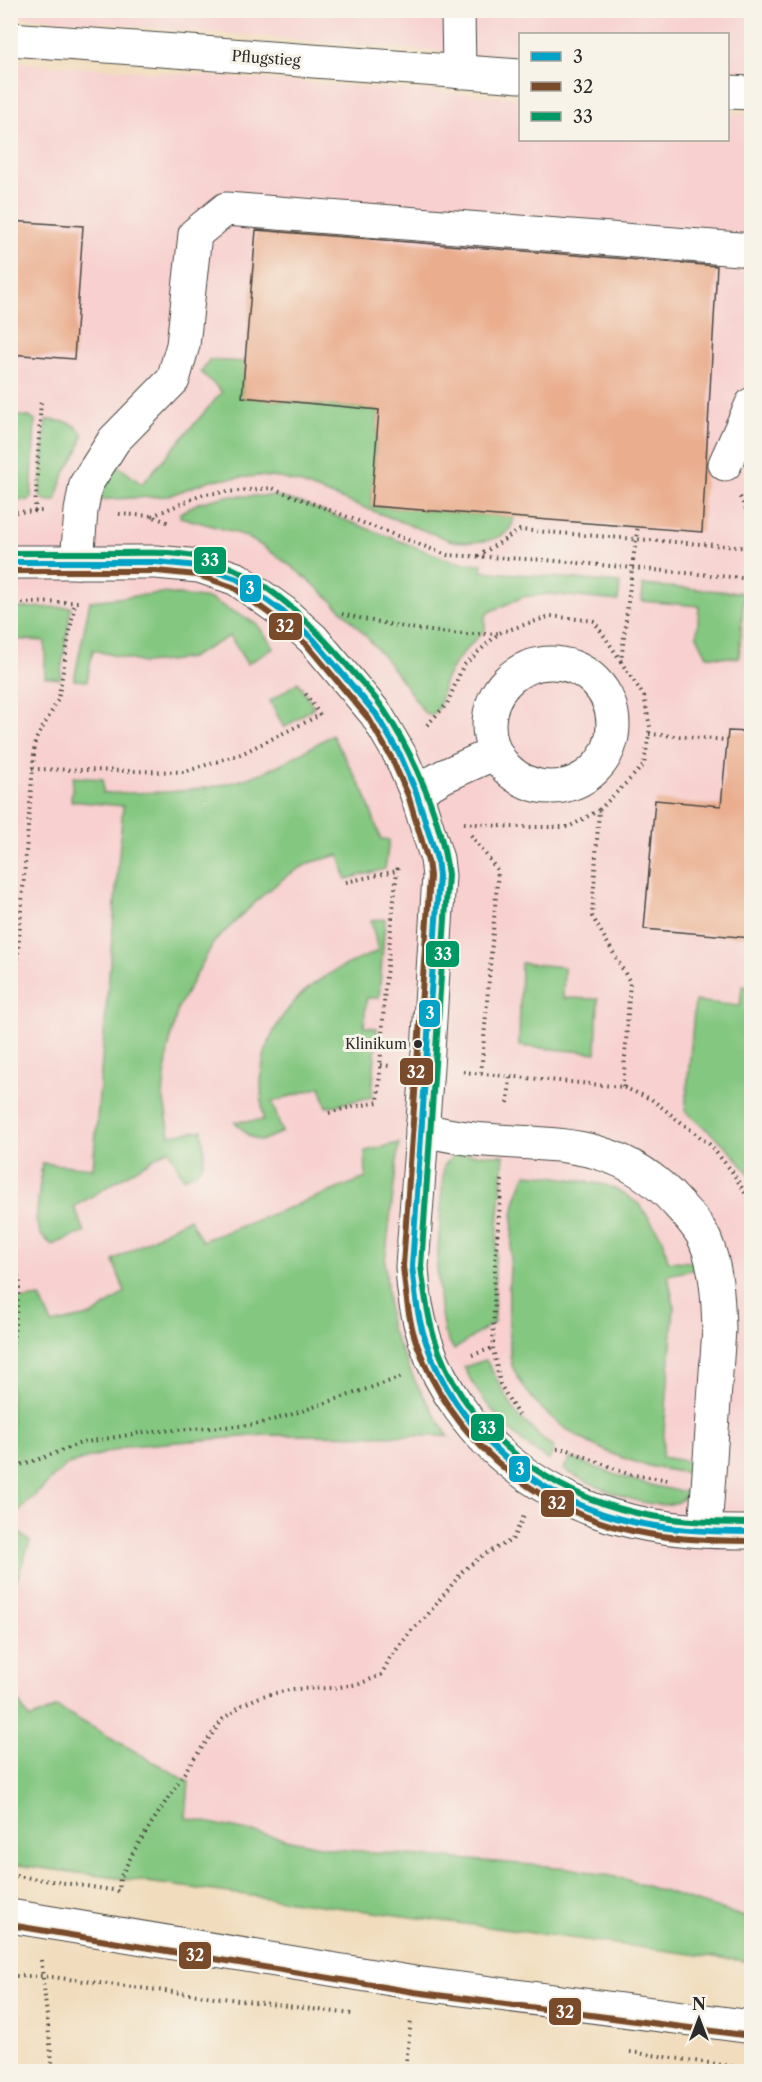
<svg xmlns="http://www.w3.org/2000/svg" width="762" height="2082" font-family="'Libre Caslon Text',serif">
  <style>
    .built { fill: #f7d0cf }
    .green { fill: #84c781; stroke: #587956; stroke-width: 1.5 }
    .building { fill: #eaad8e }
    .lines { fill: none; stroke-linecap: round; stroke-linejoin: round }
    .minor-casing { stroke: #494641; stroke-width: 35 }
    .major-casing { stroke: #494641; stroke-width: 35 }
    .path { stroke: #494641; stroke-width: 4; stroke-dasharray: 1.5 4.5; stroke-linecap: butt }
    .minor { stroke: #fff; stroke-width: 33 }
    .major { stroke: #fff; stroke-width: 33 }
    .path-bridge { stroke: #494641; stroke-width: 4; stroke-dasharray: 1.5 4.5; stroke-linecap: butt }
    .bus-1-casing { stroke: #f7f3e8; stroke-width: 10 }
    .bus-2-casing { stroke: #f7f3e8; stroke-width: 10 }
    .bus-3-casing { stroke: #f7f3e8; stroke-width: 10 }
    .bus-1 { stroke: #02a3c6; stroke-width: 6 }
    .bus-2 { stroke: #7a4b2a; stroke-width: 6 }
    .bus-3 { stroke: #096; stroke-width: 6 }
    .bus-dot { fill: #2b2b2b; stroke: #f7f3e8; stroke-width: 2 }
    .labels { text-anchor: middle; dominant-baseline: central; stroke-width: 6; stroke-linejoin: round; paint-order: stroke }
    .bus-label { font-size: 14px; fill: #2b2b2b; stroke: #f7f3e8; text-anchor: end }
    .street-label { font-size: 15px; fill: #2b2b2b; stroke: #f7f3e8 }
    .line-badge { stroke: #f7f3e8; stroke-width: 2 }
    .badge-label { font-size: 16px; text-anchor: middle; font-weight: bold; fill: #fff }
  </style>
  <rect width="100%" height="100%" fill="#f7f3e8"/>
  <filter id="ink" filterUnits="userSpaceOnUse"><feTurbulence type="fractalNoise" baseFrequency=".0167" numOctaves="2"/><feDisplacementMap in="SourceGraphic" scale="12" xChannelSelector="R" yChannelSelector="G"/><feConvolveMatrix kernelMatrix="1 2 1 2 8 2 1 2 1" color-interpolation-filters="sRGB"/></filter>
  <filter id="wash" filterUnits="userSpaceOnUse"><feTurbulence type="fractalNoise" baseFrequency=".008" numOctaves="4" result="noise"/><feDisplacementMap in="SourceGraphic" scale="24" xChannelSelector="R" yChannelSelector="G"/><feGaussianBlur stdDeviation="1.35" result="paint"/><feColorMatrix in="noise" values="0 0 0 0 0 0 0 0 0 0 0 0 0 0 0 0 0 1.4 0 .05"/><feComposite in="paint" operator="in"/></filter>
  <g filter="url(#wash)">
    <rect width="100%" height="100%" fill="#f1ddbd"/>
    <g class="built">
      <path d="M10,11H751V77L728,75V34H520V58L11,16Z"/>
      <path d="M11,62L520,98V140H728V113L751,115V1956L11,1849Z"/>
    </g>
    <g class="green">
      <path d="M209,360L245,362L242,397L379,410L371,506L514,517C512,544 473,543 452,541L299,483L280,478L259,476L211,480L168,496L97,500L102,482L118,466L142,484L222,392L201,372Z"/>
      <path d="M11,415L30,417L35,421L31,497L29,500L11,501Z"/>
      <path d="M46,420C62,421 74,420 83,435L78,451L64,474L56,501H46L40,496Z"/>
      <path d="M227,496H275L301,503L444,558L461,563L482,564L481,571L620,583L618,601L549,594L523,597L489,612L485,617V630C470,645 452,662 444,683C440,695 443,710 430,716L424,712C385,655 347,609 292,567C277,556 260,543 242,535C222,528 201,523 180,517V513L198,503Z"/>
      <path d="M643,585L744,593L739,658L707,656L697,636L699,606L642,601Z"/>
      <path d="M163,593L210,599L257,624L274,648L247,664L230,636L190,658L168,661L143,663L93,650L87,681L74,680L90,601Z"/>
      <path d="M71,607L60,679L45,677V641L11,639V608Z"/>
      <path d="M298,682L314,707L284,728L270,701Z"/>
      <path d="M332,735L364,792L381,839L389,840L385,869L346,879L339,855L309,863L288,875L264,894L214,942L178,1008L168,1050L163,1095L170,1135L202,1130C204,1155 211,1169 183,1178L169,1149L74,1207L85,1232L52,1245L41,1235L36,1221L42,1163L93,1168L123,806L71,801L73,777L103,779V793C153,793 206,793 254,776C281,766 307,749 332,735Z"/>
      <path d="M385,919L379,998H367L366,1002L364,1027L377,1028L372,1097L327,1107L320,1087L272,1102L282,1132L261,1141L249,1136L235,1122L263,1120C262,1103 260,1086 262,1069C266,1032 293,996 324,977C341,966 360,959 378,951L371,920Z"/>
      <path d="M521,963L564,967L563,998L598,999L596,1053L519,1046Z"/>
      <path d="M742,986L752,987L751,1176L727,1147L685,1111L695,1001L740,1006Z"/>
      <path d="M399,1143L385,1262L390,1327L417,1385L448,1436L266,1435L129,1446L66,1465L11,1519V1301L40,1297L52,1324L93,1315L125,1292L113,1260L189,1218L202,1241L366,1178L365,1151Z"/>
      <path d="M454,1154L504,1155L495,1263L494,1322L454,1350L444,1332L440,1307L437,1266L444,1166Z"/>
      <path d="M526,1174L551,1176L606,1185L623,1193L640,1205L663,1239L668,1261L695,1262L701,1268L668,1275L674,1306L662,1457L692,1462L690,1473C623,1466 544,1433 513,1368C509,1361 510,1350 510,1341C507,1307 509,1275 512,1241C513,1229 512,1216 515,1204C517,1194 522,1184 526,1174Z"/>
      <path d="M486,1360L517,1415L554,1449L549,1460C517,1443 479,1400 464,1367Z"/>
      <path d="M571,1458C611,1474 644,1486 687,1492C673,1526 585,1482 563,1469Z"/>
      <path d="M10,1524L30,1542L12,1592H11Z"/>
      <path d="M10,1690L30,1719L57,1707L189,1782L186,1818L334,1849L569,1868L621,1878L751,1919V1962L11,1864Z"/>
    </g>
    <g id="blocks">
      <g class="building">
        <path d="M10,221L83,226L74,359L10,354Z"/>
        <path d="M256,230L717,266L702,532L371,506L379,410L242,397Z"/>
        <path d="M728,731L752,732V938L644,929L655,800L721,806Z"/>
      </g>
    </g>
  </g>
  <g filter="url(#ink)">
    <use href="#blocks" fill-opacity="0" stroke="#494641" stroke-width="1.5"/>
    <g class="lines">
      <g class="minor-casing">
        <g id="minor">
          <path d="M458,10L459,72"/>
          <path d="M10,39L520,76"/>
          <path d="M728,92L752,93"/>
          <path d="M725,464L752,404"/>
          <path d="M10,562H156L199,566L237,579L283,612L313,639L376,714L400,755L416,792L437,859L439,876L427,1067L412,1266C416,1373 480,1460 577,1503C631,1528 694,1533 752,1532"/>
          <path d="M77,562L81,511L86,484L114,440L173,380L183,345L195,234L226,209L752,250"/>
          <circle cx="551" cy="725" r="62"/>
          <path d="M416,792L444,776L495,753"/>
          <path d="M422,1129C514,1156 604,1120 677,1203C687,1214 699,1226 705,1240C717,1268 718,1299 719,1329L705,1531"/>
        </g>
      </g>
      <g class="major-casing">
        <path id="major" d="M10,1916L415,1983L752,2027"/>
      </g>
      <g class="path">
        <path d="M740,497L752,521"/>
        <path d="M10,512L43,511"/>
        <path d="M35,512L41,399"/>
        <path d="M119,514L151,516L170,523"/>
        <path d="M152,516L204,494L272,488L447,555L546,560L752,579"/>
        <path d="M478,556L520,530L752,548"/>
        <path d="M10,603L79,602"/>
        <path d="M342,614C388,625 452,638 498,633"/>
        <path d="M427,725L447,704L463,666L499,633L551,616L594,621L621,661"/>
        <path d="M649,734L727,740"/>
        <path d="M32,769L184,772L241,754L320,715L303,690"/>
        <path d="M464,823L513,827H569L599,810"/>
        <path d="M471,835L498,871L481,1074"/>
        <path d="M346,882L397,871L398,865"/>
        <path d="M10,1049L35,741L58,700L75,602"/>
        <path d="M381,1065L390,1066"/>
        <path d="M463,1072L623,1087L651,1099L709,1144L731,1170L752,1204"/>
        <path d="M623,1087L630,982L592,916L599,810L644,765L650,727L644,696L621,662L633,560"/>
        <path d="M508,1103L510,1077"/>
        <path d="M329,1113L343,1109L378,1102L385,986L397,871"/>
        <path d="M502,1180L495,1263L493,1348L500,1384L518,1415"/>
        <path d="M10,1267L20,1279L10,1369"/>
        <path d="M472,1355L493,1348"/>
        <path d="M557,1449H566L628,1474L670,1480"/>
        <path d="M10,1468L43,1458L81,1443L145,1432L254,1425L287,1416L402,1377"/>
        <path d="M10,1875L119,1891L120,1878L135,1849L190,1764L223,1719L242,1705L262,1696L294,1689L333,1688L359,1684L381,1675L390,1658L412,1630L425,1618L463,1571L483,1555L512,1540L524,1516"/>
        <path d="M41,1960L53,2072"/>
        <path d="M10,1976H43L352,2014"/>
        <path d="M630,2052L752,2069"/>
        <path d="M405,2072L411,2020"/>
      </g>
      <use href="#minor" class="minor"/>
      <use href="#major" class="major"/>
      <path class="path-bridge" d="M633,560L638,526"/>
      <g class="bus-1-casing">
        <path id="bus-1" d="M10,562H156L199,566L237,579L283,612L313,639L376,714L400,755L416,792L437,859L439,876L412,1266C415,1292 417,1317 426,1342C455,1429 533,1495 620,1519C663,1530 707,1532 752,1532"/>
      </g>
      <g class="bus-2-casing">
        <g id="bus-2">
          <path d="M10,571H156L197,575L233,587L277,619L307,645L369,719L392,759L408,795L428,861L430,876L403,1266C406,1293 408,1321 418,1347C451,1435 525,1501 616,1527C660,1539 706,1541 752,1541"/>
          <path d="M10,1925L414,1992L751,2036"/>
        </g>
      </g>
      <g class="bus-3-casing">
        <path id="bus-3" d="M10,553C49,553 87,553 125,553C150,553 178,551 202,558C265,573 312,624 352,671C363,684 375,696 384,710C414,755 442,821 448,875L421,1266C424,1290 427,1314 434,1337C460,1422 537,1486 621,1509C663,1521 708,1523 752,1523"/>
      </g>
      <use href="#bus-1" class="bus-1"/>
      <use href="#bus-2" class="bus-2"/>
      <use href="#bus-3" class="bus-3"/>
    </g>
  </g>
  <circle class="bus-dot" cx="418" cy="1044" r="5"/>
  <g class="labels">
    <g class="bus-label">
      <text x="407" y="1044">Klinikum</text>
    </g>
    <g class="street-label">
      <text transform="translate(266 58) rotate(4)">Pflugstieg</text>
    </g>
  </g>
  <g class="line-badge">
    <rect x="193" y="546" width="34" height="29" rx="6" fill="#096"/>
    <rect x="239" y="574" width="23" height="29" rx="6" fill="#02a3c6"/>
    <rect x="268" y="612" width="35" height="29" rx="6" fill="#7a4b2a"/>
    <rect x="425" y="940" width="35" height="28" rx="6" fill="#096"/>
    <rect x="418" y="999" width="23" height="29" rx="6" fill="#02a3c6"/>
    <rect x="399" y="1057" width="35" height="29" rx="6" fill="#7a4b2a"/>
    <rect x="470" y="1413" width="35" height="29" rx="6" fill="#096"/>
    <rect x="508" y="1455" width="23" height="28" rx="6" fill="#02a3c6"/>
    <rect x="540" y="1489" width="35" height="29" rx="6" fill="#7a4b2a"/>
    <rect x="178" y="1941" width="34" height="29" rx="6" fill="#7a4b2a"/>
    <rect x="548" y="1997" width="34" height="29" rx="6" fill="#7a4b2a"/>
  </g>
  <g class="badge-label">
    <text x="210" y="566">33</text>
    <text x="250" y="594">3</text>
    <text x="285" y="632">32</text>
    <text x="443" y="960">33</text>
    <text x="430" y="1019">3</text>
    <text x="416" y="1078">32</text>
    <text x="487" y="1434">33</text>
    <text x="520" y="1475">3</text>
    <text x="557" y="1509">32</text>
    <text x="195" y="1961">32</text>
    <text x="565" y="2018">32</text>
  </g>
  <rect width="762" height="2082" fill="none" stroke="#f7f3e8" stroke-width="36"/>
  <rect x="519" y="33" width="210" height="108" fill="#f7f3e8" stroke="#a5a39c" stroke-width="1.5"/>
  <rect x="531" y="52" width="30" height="9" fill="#02a3c6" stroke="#a5a39c" stroke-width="1.5"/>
  <text x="573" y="63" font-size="18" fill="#2b2b2b">3</text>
  <rect x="531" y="82" width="30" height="9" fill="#7a4b2a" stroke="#a5a39c" stroke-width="1.5"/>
  <text x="573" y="93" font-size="18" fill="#2b2b2b">32</text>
  <rect x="531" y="112" width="30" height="9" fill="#009966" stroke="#a5a39c" stroke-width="1.5"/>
  <text x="573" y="123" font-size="18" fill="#2b2b2b">33</text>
  <g transform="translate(699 2019)" stroke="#f7f3e8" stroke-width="4.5" paint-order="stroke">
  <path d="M0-4.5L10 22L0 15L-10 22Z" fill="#2b2b2b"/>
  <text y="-9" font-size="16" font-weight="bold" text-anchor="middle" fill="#2b2b2b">N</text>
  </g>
</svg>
